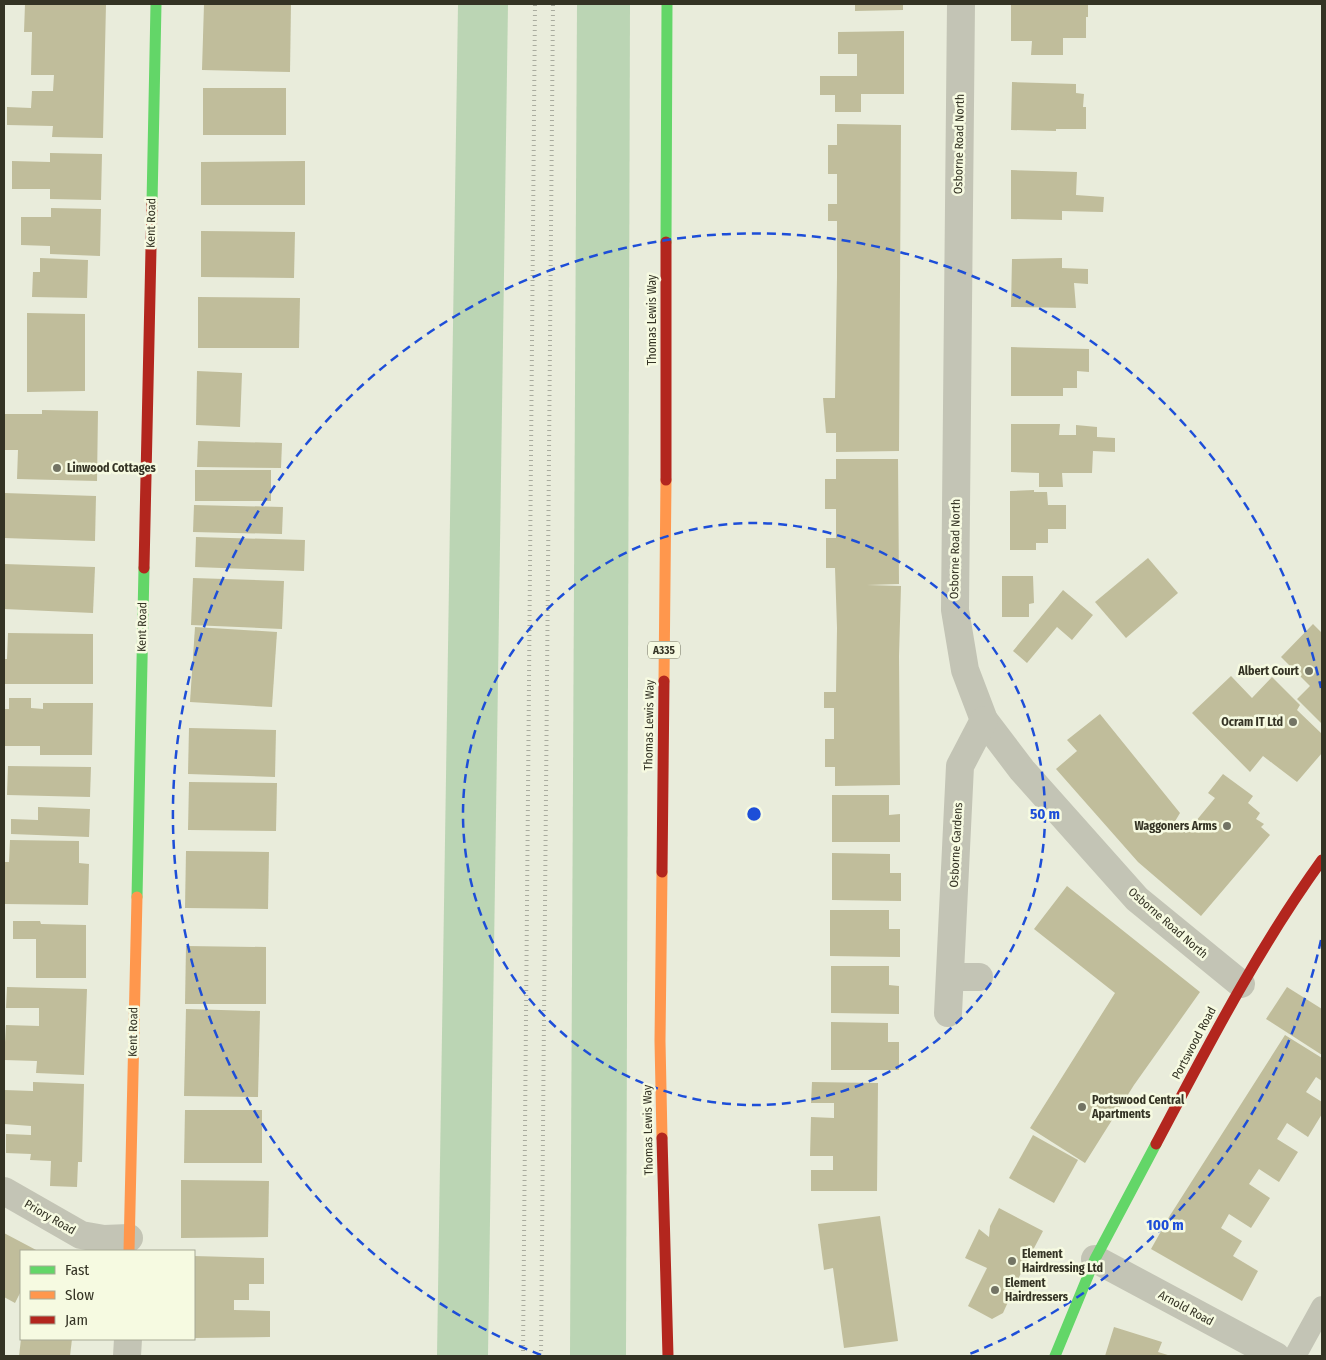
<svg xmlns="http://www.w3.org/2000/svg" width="1326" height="1360" font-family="'Fira Sans Condensed',sans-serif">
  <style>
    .green { fill: #bbd5b4 }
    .building { fill: #c0bd9b }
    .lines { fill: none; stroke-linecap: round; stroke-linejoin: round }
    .lane { stroke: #c3c4b5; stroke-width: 22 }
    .street { stroke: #c3c4b5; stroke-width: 28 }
    .fast { stroke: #63d668; stroke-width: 11 }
    .slow { stroke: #ff974d; stroke-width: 11 }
    .jam { stroke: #b3261e; stroke-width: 11 }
    .rail { stroke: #aaac9f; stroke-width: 4; stroke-dasharray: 1 4; stroke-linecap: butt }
    .ring { fill: none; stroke: #1d4ed8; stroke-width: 2.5; stroke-dasharray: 9 6 }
    .poi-dot { fill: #737464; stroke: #f6fae1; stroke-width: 2 }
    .labels { text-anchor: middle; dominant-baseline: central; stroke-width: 5; stroke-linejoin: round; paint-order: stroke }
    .shield { fill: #f6fae1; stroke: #6e6f5d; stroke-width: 1 }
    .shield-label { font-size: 11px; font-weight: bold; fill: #343324 }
    .street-label { font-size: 12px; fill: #343324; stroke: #f6fae1 }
    .poi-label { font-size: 12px; font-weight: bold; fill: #343324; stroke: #f6fae1; text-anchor: start }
    .centre { fill: #1d4ed8; stroke: #f6fae1; stroke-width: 2.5 }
    .ring-label { font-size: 15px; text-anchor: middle; font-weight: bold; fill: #1d4ed8; stroke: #f6fae1; stroke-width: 5; stroke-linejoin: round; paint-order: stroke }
  </style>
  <rect width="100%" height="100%" fill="#e9ecdb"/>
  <g class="green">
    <path d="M458,4H508L488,1356H437Z"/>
    <path d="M577,4H630L626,1356H570Z"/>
  </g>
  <g class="building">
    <path d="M25,4H106L103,138L52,137L53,126L7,125V107L31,108L32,91H53L54,75H31L32,32H24Z"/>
    <path d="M204,4H291L290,72L202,70Z"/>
    <path d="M855,4H903V10L855,11Z"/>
    <path d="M1011,4H1088V17H1086V38H1063V55H1031L1032,41H1011Z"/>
    <path d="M904,31V94H861V112H835V95H820V76H857V54H838V32Z"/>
    <path d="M1012,82L1076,84V93L1084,94L1083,107H1086V129H1056V131L1011,130Z"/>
    <rect x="203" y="88" width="83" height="47"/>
    <path d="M837,124L901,125L899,451L836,452V433H826L823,398H835L837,277V221H828V204H837V174H828V145H837Z"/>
    <path d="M50,153L102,154L101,200L50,199V189H12V161L50,162Z"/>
    <path d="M305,161V205H201V162Z"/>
    <path d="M1011,170L1077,172L1076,195L1104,197L1103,212L1062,211V220L1011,219Z"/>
    <path d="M51,208L101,209L100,256L50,254V246L21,245V217H51Z"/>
    <path d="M201,231L295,232L294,278L201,277Z"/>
    <path d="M40,258L88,260L87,298L32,297L33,272H40Z"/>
    <path d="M1062,258V268L1088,269V284L1074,283L1076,308L1011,307L1012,259Z"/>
    <path d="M198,297L300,298L299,348H198Z"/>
    <path d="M27,313L85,314V391L27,392Z"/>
    <path d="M1011,347L1089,349V372L1077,371V388H1063V396H1011Z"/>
    <path d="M197,371L242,373L240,427L196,425Z"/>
    <path d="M42,410L98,411L97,481L17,479L18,450H4V414H42Z"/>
    <path d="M1011,424H1060L1059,435H1076V425L1097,427V437L1115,438V452L1093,451L1092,473H1062L1063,487H1039V473L1011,472Z"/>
    <path d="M198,441L282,443L281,468L197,467Z"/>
    <path d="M836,459H898L899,584L867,585L901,586L899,656L900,785L835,786V767H825V739H834V708H824V692H836L837,628L835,568H826V538H836V509H825V479H836Z"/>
    <rect x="195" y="470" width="76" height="31"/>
    <path d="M1034,490V492H1047L1048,505H1066V529H1048V543H1036V550H1010V491Z"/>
    <path d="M4,493L96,496L95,541L4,538Z"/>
    <path d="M194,505L283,507L282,534L193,532Z"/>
    <path d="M196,537L305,540L304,571L195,567Z"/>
    <path d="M1148,558L1178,593L1126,638L1095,602Z"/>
    <path d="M4,564L95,567L93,613L4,609Z"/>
    <path d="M1002,576H1033L1034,603L1029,604V617H1002Z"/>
    <path d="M193,578L284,581L282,629L191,625Z"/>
    <path d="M1063,590L1093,615L1072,640L1057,627L1027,663L1013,651Z"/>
    <path d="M1313,624L1322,633V724L1297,699L1310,686L1281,657Z"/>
    <path d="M195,627L277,632L272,707L190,702Z"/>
    <path d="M8,633L93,634V684H4V659H7Z"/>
    <path d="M1231,676L1252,698L1272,677L1300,705L1297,710L1322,734V753L1297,782L1263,756L1250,772L1192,713Z"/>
    <path d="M9,698H31V708L43,709V703H93L92,755H40V746H5L4,709H9Z"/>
    <path d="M1100,714L1180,813L1174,823L1186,833L1215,798L1208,793L1223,774L1253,796L1248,803L1260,813L1256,819L1264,824L1261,827L1270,835L1201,916L1138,862L1056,769L1077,751L1067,740Z"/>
    <path d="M189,728L276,730L275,777L188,774Z"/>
    <path d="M8,766L91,767L90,797L7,795Z"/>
    <path d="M189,782L277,783L276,831L188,830Z"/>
    <path d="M832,795H889V815L900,814V842H832Z"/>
    <path d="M38,807L90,809L89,837L11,834V819L38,820Z"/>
    <path d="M10,840L79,841V863L89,864L88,905L4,904V862H9Z"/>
    <path d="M186,851L269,852L268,909L185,908Z"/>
    <path d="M832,853L890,854V873H901V901L832,900Z"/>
    <path d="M1067,886L1200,992L1134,1085L1085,1163L1030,1128L1115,993L1034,929Z"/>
    <path d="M830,910H889V929H900V957L830,956Z"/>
    <path d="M13,921H40L41,924L86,925V978H36V939H13Z"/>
    <path d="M186,946L266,947V1004H185Z"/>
    <path d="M831,966H889V985L899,986V1014L831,1013Z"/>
    <path d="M7,987L87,989L84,1075L36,1073L37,1061L4,1060L6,1025L39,1026V1008H6Z"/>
    <path d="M1287,987L1322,1009V1055L1266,1019Z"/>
    <path d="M186,1009L260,1011L258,1097L184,1096Z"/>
    <path d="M831,1022L888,1023V1042H899V1070H831Z"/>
    <path d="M1285,1035L1322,1058V1081L1316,1077L1306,1092L1322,1102V1114L1308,1137L1287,1123L1277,1139L1298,1152L1279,1182L1259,1169L1249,1184L1270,1198L1251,1228L1229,1214L1221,1228L1242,1241L1233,1256L1258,1271L1242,1301L1151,1249L1169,1217Z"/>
    <path d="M33,1082L84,1084L82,1162H78L77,1187L50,1186L51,1161L30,1160L31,1154L6,1153V1134L31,1135V1126L4,1124V1090L33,1091Z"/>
    <path d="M812,1082L878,1083L877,1191H811V1170H833V1156H810L811,1117L834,1118V1103H811Z"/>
    <path d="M185,1110H262V1163H184Z"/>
    <path d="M1033,1135L1078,1160L1054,1203L1009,1178Z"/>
    <path d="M181,1180L269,1181L268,1237L181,1238Z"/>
    <path d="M999,1208L1043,1231L1021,1273L1003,1313L992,1319L968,1306L987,1268L965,1258L979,1229L989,1237L990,1226Z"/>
    <path d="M880,1216L898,1341L844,1348L833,1268L824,1270L818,1224Z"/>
    <path d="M4,1233L38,1251H21V1291L15,1303L4,1297Z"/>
    <path d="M194,1256L264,1258V1284H249V1300H234V1310L270,1311V1337L194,1338Z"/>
    <path d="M1114,1327L1162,1342L1158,1352L1171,1356H1105Z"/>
    <path d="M21,1339H72L70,1356H19Z"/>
  </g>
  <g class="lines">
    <path class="lane" d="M1295,1356L1322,1307"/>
    <g class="street">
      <path d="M961,4L955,610L965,670L984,720L1022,770L1137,899L1241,984"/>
      <path d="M950,977H979"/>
      <path d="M948,1013L960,766L984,720"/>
      <path d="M4,1191L81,1235L104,1239L129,1238"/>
      <path d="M1095,1259L1276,1356"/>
      <path d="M127,1356L128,1339"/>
    </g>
    <g class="fast">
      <path d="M152,203L156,4"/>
      <path d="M666,242L667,4"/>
      <path d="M137,897L144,568"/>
      <path d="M1055,1356L1095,1259L1156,1144"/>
    </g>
    <g class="slow">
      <path d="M664,681L666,480"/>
      <path d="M662,872L660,1041L662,1138"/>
      <path d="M129,1251L137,897"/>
    </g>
    <g class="jam">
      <path d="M666,480V242"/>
      <path d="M144,568L152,203"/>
      <path d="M662,872L664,681"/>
      <path d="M662,1138L668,1356"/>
      <path d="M1156,1144C1208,1046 1257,950 1322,860"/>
    </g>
    <g class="rail">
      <path d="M523,1356L535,4"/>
      <path d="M541,1356L553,4"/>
    </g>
  </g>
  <g class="ring">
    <circle cx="754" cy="814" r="291"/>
    <path d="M1321 940A581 581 0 0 1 967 1355M541 1355A581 581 0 1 1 1321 688"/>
  </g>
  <g class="poi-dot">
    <circle cx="57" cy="468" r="5"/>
    <circle cx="1309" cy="671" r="5"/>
    <circle cx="1293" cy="722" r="5"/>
    <circle cx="1227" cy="826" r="5"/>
    <circle cx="1082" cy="1107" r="5"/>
    <circle cx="1012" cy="1261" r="5"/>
    <circle cx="995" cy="1290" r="5"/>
  </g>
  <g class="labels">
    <rect class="shield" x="648" y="641.5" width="32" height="17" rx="4"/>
    <g class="shield-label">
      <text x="664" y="650">A335</text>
    </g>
    <g class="street-label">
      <text transform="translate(959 144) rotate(-89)">Osborne Road North</text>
      <text transform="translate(151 223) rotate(-89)">Kent Road</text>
      <text transform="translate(652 320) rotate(-90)">Thomas Lewis Way</text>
      <text transform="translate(955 549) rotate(-89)">Osborne Road North</text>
      <text transform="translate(142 627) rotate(-89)">Kent Road</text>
      <text transform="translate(649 725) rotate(-89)">Thomas Lewis Way</text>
      <text transform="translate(956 845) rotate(-87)">Osborne Gardens</text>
      <text transform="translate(1168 923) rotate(41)">Osborne Road North</text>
      <text transform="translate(133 1032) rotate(-89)">Kent Road</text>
      <text transform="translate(1194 1043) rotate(-62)">Portswood Road</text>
      <text transform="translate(648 1130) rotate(-91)">Thomas Lewis Way</text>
      <text transform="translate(50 1217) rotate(30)">Priory Road</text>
      <text transform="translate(1186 1308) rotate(28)">Arnold Road</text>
    </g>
    <g class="poi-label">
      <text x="67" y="468">Linwood Cottages</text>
      <text x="1299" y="671" text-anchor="end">Albert Court</text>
      <text x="1283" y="722" text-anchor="end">Ocram IT Ltd</text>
      <text x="1217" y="826" text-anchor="end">Waggoners Arms</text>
      <text x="1092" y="1100">Portswood Central<tspan x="1092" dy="14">Apartments</tspan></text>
      <text x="1022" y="1254">Element<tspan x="1022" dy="14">Hairdressing Ltd</tspan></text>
      <text x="1005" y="1283">Element<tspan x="1005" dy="14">Hairdressers</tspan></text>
    </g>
  </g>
  <circle cx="754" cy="814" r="8" class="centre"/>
  <g class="ring-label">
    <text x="1045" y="819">50 m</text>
    <text x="1165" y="1230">100 m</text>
  </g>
  <rect width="1326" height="1360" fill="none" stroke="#343324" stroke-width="10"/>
  <rect x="20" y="1250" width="175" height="90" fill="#f6fae1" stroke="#a8aa95"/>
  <rect x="30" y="1266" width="25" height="8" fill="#63d668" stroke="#a8aa95"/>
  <text x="65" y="1275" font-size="15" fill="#343324">Fast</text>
  <rect x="30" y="1291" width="25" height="8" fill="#ff974d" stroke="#a8aa95"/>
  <text x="65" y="1300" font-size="15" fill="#343324">Slow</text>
  <rect x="30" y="1316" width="25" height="8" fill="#b3261e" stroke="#a8aa95"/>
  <text x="65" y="1325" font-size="15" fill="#343324">Jam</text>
</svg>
